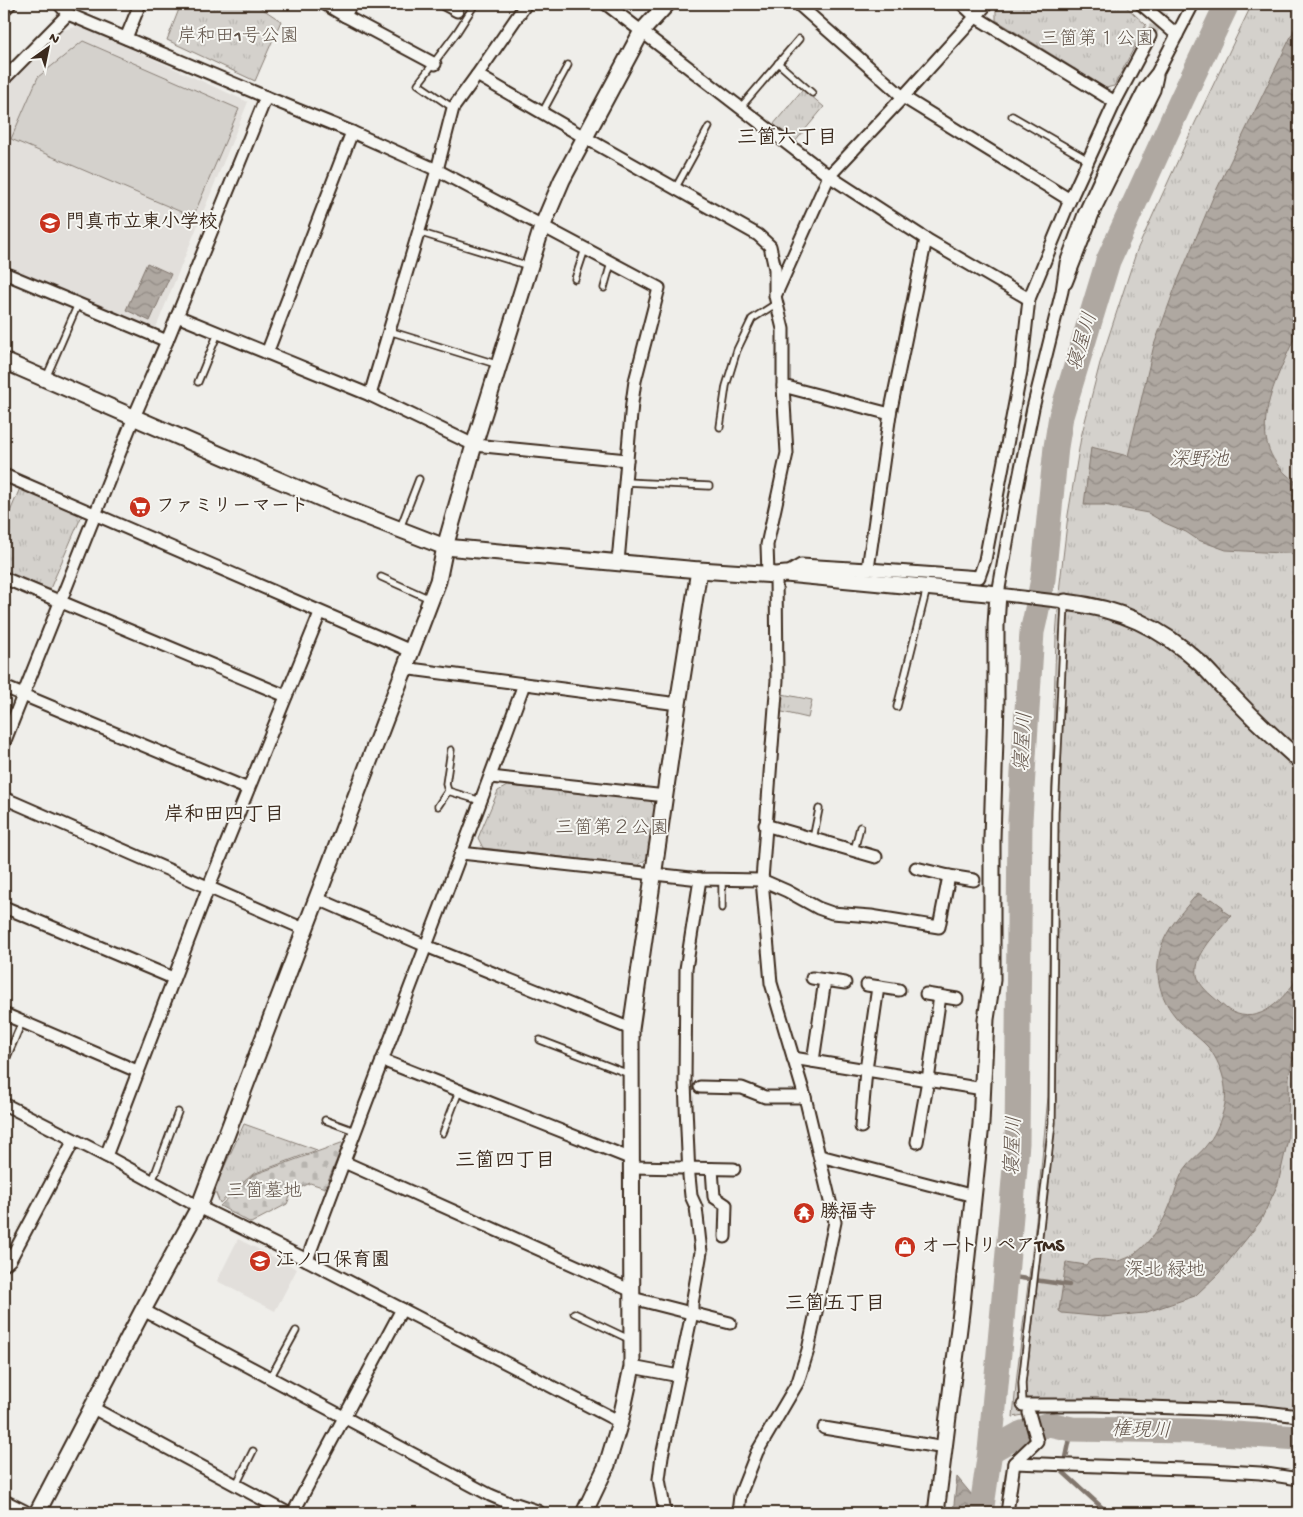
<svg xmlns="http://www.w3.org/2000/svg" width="1303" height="1517" font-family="'Gochi Hand','Klee One',sans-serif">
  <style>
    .built { fill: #e2dfdb }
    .grass { fill: #d4d1cc; stroke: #887e75 }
    .cemetery { fill: url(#cemetery-stones); stroke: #887e75 }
    .park { fill: url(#park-tufts); stroke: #887e75 }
    .water { fill: url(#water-waves); stroke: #81766d }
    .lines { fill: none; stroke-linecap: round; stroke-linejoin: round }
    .stream { stroke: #81766d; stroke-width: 4.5 }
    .river { stroke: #afa8a1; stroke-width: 25 }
    .street-tunnel { stroke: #cbc7c1; stroke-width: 11; stroke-dasharray: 11 5.5; stroke-linecap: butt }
    .lane-casing { stroke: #3b2a1e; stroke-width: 9 }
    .street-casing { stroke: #3b2a1e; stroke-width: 15 }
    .secondary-casing { stroke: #3b2a1e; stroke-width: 19 }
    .lane { stroke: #f6f6f2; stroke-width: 5.5 }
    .street { stroke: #f6f6f2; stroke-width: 11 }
    .secondary { stroke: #f6f6f2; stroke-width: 15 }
    .labels { text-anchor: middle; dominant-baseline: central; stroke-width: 4; stroke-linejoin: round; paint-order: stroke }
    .park-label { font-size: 19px; fill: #61544a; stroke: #f6f6f2 }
    .poi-label { font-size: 19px; font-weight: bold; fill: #3b2a1e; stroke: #f6f6f2; text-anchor: start }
    .neighbourhood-label { font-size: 20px; font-weight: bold; fill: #3b2a1e; stroke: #f6f6f2 }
    .water-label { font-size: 20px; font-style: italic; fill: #64564c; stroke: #f6f6f2 }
  </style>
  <defs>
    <pattern id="cemetery-stones" width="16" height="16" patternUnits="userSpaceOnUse" patternTransform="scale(1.25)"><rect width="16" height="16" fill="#d4d1cc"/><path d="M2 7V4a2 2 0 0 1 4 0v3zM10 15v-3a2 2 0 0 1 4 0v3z" fill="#b7b4af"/></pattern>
    <pattern id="park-tufts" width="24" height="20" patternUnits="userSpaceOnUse" patternTransform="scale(1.25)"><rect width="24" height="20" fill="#d4d1cc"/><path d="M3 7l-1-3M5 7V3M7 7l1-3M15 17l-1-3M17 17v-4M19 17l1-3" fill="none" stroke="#b7b4af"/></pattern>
    <pattern id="water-waves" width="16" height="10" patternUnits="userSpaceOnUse" patternTransform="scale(1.25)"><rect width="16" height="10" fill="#afa8a1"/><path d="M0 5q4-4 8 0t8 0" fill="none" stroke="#908983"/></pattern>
  </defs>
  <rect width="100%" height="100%" fill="#efeeea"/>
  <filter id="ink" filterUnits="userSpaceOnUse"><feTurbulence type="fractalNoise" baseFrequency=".02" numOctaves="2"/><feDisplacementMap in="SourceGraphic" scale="10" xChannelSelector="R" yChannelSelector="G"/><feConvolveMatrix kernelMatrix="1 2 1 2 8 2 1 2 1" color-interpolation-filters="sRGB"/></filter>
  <g filter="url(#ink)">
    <g class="built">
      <path d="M80,26L248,102L155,330L4,266V90L63,30Z"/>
      <path d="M238,1239L297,1269L275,1311L217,1281Z"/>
    </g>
    <path class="grass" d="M83,41L239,109L193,217L11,139L38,77Z"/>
    <path class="cemetery" d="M344,1142L325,1188L310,1183L292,1192L287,1204L251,1223L220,1206L253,1175Z"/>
    <g class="park">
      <path d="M181,4H255L281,21L255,81L167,40Z"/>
      <path d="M996,4H1123L1146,25L1114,86L1106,88L996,20Z"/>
      <path d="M1252,4H1299V1420L1292,1419L1187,1415L1144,1411L1053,1409L1013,1417L1017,1374L1036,1220L1048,1097L1050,854L1056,637L1060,583L1068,515L1081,437L1100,363L1137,250L1195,123Z"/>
      <path d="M803,89L824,107L794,143L773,125Z"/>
      <path d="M20,488L82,515L49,591L4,571V526Z"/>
      <path d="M782,694L812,700L808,718L778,711Z"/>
      <path d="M507,786L649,799L656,809L647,858L638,866L483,848L478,838L498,791Z"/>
      <path d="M244,1124L317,1150L253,1174L220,1203L214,1189Z"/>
    </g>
    <g class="water">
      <path d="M1299,20V327C1278,379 1235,443 1299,484V554L1226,550L1198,540L1186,532L1165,523L1148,513L1104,505H1084L1091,447L1128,456L1154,345L1176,285L1214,195Z"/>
      <path d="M147,263L171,274L150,321L126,310Z"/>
      <path d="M1198,893L1209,900L1212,899L1223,907L1222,910L1231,916C1219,931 1200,948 1197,967C1195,980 1203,988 1212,996C1218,1001 1224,1007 1230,1011C1261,1027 1283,998 1299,977V1050L1292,1062L1289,1077L1288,1139L1278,1184L1260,1222L1219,1273L1195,1296L1144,1313L1103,1317L1062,1313L1059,1311L1066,1262L1086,1265C1092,1255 1108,1262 1118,1261C1123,1260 1130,1257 1135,1254C1151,1241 1163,1224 1170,1205C1175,1194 1177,1181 1184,1170C1191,1159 1202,1153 1209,1142C1216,1133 1221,1119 1224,1108C1229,1088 1221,1063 1208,1047C1198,1036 1184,1028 1175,1016C1155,992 1152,959 1168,932C1176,918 1188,905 1198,893Z"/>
      <path d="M957,1477L987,1513H953Z"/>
    </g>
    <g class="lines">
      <g class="stream">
        <path d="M1006,1276L1069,1285"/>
        <path d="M1072,1429L1063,1472L1108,1513"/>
      </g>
      <g class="river">
        <path d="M990,1451L1022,1433L1049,1424L1072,1429L1189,1431L1299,1438"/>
        <path d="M981,1513L990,1451L1006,1276L1017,1143L1020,820L1032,632L1035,619L1043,579L1056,447L1061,416L1108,261L1181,101L1227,4"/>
      </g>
      <path class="street-tunnel" d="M1150,36L1166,4"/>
      <g class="lane-casing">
        <g id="lane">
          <path d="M778,63L812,93"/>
          <path d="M453,108L418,84L457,32L475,4"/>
          <path d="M740,108L799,39"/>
          <path d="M542,113L568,65"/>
          <path d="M1012,116L1088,160"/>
          <path d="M675,189L709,127"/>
          <path d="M418,232L529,266"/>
          <path d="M575,279L585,249"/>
          <path d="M604,288L611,263"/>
          <path d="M389,331L499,365"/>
          <path d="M46,378L78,304"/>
          <path d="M198,382L218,333"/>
          <path d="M720,427L726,386L737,350L752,319L777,303"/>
          <path d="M625,482L709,486"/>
          <path d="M400,528L419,479"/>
          <path d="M381,577L430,599"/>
          <path d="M897,707L927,588"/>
          <path d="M451,750L446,784L448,791L481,801"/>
          <path d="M438,806L448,791"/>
          <path d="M813,839L819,809"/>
          <path d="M854,851L860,827"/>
          <path d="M722,908V879"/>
          <path d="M540,1040L629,1074"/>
          <path d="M4,1064L22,1022"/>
          <path d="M325,1120L355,1131"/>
          <path d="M443,1133L459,1091"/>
          <path d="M152,1182L178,1112"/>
          <path d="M574,1313L631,1340"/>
          <path d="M270,1378L296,1331"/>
          <path d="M1023,1405L1022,1383L1052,1123L1055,811L1065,604"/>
          <path d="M236,1485L253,1451"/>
        </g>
      </g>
      <g class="street-casing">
        <g id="street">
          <path d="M59,4L68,14L266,97L352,132L437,170L659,288L635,381L632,403L618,562"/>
          <path d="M325,4L345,16L351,4"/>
          <path d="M444,4L457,11"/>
          <path d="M606,4L829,176L926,239L1029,299"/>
          <path d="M798,4L903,97L1070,200"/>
          <path d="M962,4L976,17L1115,102"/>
          <path d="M1141,4L1177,35"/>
          <path d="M4,10L10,4"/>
          <path d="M345,16L435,64"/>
          <path d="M126,38L140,4"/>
          <path d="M477,75L584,137L758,235L770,246L775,269V296L783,329V386L787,453L767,545L768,574"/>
          <path d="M4,79L68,14"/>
          <path d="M4,273L167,341"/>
          <path d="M1066,283L1095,209L1154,90L1157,76"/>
          <path d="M776,294L829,176L903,97L987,4"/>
          <path d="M177,316L370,395L474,445L627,460"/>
          <path d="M267,353L352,132"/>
          <path d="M783,386L890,414"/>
          <path d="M370,395L437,170L453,108L477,75L526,4"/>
          <path d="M4,475L411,651"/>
          <path d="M868,569L979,577L985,560L1021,371L1029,299L1070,200L1115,102L1150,36"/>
          <path d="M786,574L801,565L868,569L890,414L926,239"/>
          <path d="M4,578L286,696"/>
          <path d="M1065,602L998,594L1014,503L1033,408L1062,291L1066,263L1084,214L1112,153L1145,88L1157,73L1193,4"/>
          <path d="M403,668L678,704"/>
          <path d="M4,687L248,789"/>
          <path d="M4,743L134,417L167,341L266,97"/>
          <path d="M491,777L666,796"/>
          <path d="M4,798L304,929"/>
          <path d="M765,825L876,857"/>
          <path d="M461,853L700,879L762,880L787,891L818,908L832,913L871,916L939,927L949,876"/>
          <path d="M916,868L949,876L974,880"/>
          <path d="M316,898L426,946L631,1029"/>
          <path d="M4,907L28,917L173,978"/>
          <path d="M812,978L845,983"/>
          <path d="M867,985L899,990"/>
          <path d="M926,994L957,999"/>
          <path d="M4,1014L137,1071"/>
          <path d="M793,1058L983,1089"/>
          <path d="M382,1060L632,1159"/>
          <path d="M813,1061L825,980"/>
          <path d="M700,1087L742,1088L765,1097H805"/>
          <path d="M4,1104L106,1156L199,1207L307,1260L620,1422"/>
          <path d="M861,1127L866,1070L878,987"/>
          <path d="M917,1142L928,1080L940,996"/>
          <path d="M106,1156L209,886L320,613"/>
          <path d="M820,1156L974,1196"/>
          <path d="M344,1162L632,1291"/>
          <path d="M632,1167L734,1169"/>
          <path d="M712,1169L714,1197L726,1205L725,1237"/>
          <path d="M307,1260C378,1068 454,877 524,684"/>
          <path d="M4,1265L10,1260L74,1140"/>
          <path d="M632,1298L730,1323"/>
          <path d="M143,1310L490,1495L516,1506"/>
          <path d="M632,1367L679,1376"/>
          <path d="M1023,1405H1096L1257,1411L1299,1416"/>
          <path d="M91,1407L288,1513"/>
          <path d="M824,1428L945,1448"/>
          <path d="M1014,1463L1210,1470L1260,1473L1299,1479"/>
          <path d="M293,1513L402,1309"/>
          <path d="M665,1513L659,1479L662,1456L692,1313V1304L701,1252L696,1207L691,1196L689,1176L685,1083L686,969L700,879"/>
          <path d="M738,1513L740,1495L757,1452L798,1382L808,1350L835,1222L805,1097L771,983L762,880L777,680L776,575"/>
          <path d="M1007,1513L1014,1463L1037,1441L1029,1413"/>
        </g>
      </g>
      <g class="secondary-casing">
        <g id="secondary">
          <path d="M4,361L334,504L445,547L699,570L776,575L786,574L998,594L996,625V703L992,839V980L986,1019L981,1124L961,1312L936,1513"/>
          <path d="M1065,602C1119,608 1161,627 1201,664C1211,674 1220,685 1230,694C1252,717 1275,739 1299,760"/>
          <path d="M4,1503L24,1513"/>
          <path d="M37,1513L143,1310L199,1207L438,581L445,547L474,445L542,227L562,180L642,31L667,4"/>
          <path d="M511,1513L516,1506L537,1513"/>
          <path d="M584,1513L607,1465L620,1422L632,1367L631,1029L678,704L699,570"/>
        </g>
      </g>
      <use href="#lane" class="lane"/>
      <use href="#street" class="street"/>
      <use href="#secondary" class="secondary"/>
    </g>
  </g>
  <defs>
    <g id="school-disc" transform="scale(1.125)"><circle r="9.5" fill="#c8321e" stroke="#f6f6f2"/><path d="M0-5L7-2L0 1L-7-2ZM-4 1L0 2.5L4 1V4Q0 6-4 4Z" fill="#fff"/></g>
    <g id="supermarket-disc" transform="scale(1.125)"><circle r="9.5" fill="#c8321e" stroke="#f6f6f2"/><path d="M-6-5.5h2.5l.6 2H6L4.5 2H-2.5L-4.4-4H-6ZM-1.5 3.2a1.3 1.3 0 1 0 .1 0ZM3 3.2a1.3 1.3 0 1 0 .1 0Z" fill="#fff"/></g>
    <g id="temple-disc" transform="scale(1.125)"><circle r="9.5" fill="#c8321e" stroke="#f6f6f2"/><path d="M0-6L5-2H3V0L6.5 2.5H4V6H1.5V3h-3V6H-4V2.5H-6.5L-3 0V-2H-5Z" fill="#fff"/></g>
    <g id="shop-disc" transform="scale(1.125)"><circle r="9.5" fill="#c8321e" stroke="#f6f6f2"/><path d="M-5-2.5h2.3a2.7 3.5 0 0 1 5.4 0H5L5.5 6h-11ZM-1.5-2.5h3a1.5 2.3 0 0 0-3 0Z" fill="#fff"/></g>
  </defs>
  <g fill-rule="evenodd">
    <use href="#school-disc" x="50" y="223"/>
    <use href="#supermarket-disc" x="140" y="507"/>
    <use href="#temple-disc" x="804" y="1213"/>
    <use href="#shop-disc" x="905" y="1247"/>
    <use href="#school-disc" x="260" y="1261"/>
  </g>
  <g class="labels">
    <g class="park-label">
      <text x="238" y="37">岸和田1号公園</text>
      <text x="1097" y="40">三箇第１公園</text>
      <text x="612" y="829">三箇第２公園</text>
      <text x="264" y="1192">三箇墓地</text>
      <text x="1165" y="1271">深北 緑地</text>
    </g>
    <g class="poi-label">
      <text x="66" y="223">門真市立東小学校</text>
      <text x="156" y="507">ファミリーマート</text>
      <text x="820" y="1213">勝福寺</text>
      <text x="921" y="1247">オートリペアTMS</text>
      <text x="276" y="1261">江ノ口保育園</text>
    </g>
    <g class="neighbourhood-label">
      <text x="787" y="139">三箇六丁目</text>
      <text x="224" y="816">岸和田四丁目</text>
      <text x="505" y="1162">三箇四丁目</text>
      <text x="835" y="1305">三箇五丁目</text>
    </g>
    <g class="water-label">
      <text transform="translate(1084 342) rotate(-73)">寝屋川</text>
      <text x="1199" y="461">深野池</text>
      <text transform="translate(1025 742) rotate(-86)">寝屋川</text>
      <text transform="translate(1015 1146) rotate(-87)">寝屋川</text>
      <text transform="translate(1141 1432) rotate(2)">権現川</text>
    </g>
  </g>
  <rect width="1303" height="1517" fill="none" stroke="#f6f6f2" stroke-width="20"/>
  <rect x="10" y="10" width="1283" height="1497" fill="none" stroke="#3b2a1e" stroke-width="2" filter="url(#ink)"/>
  <g transform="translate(48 48) rotate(33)" stroke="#f6f6f2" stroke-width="4" paint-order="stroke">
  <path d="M0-4L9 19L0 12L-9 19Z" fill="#3b2a1e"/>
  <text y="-8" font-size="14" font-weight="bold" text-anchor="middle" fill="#3b2a1e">N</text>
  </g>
</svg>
